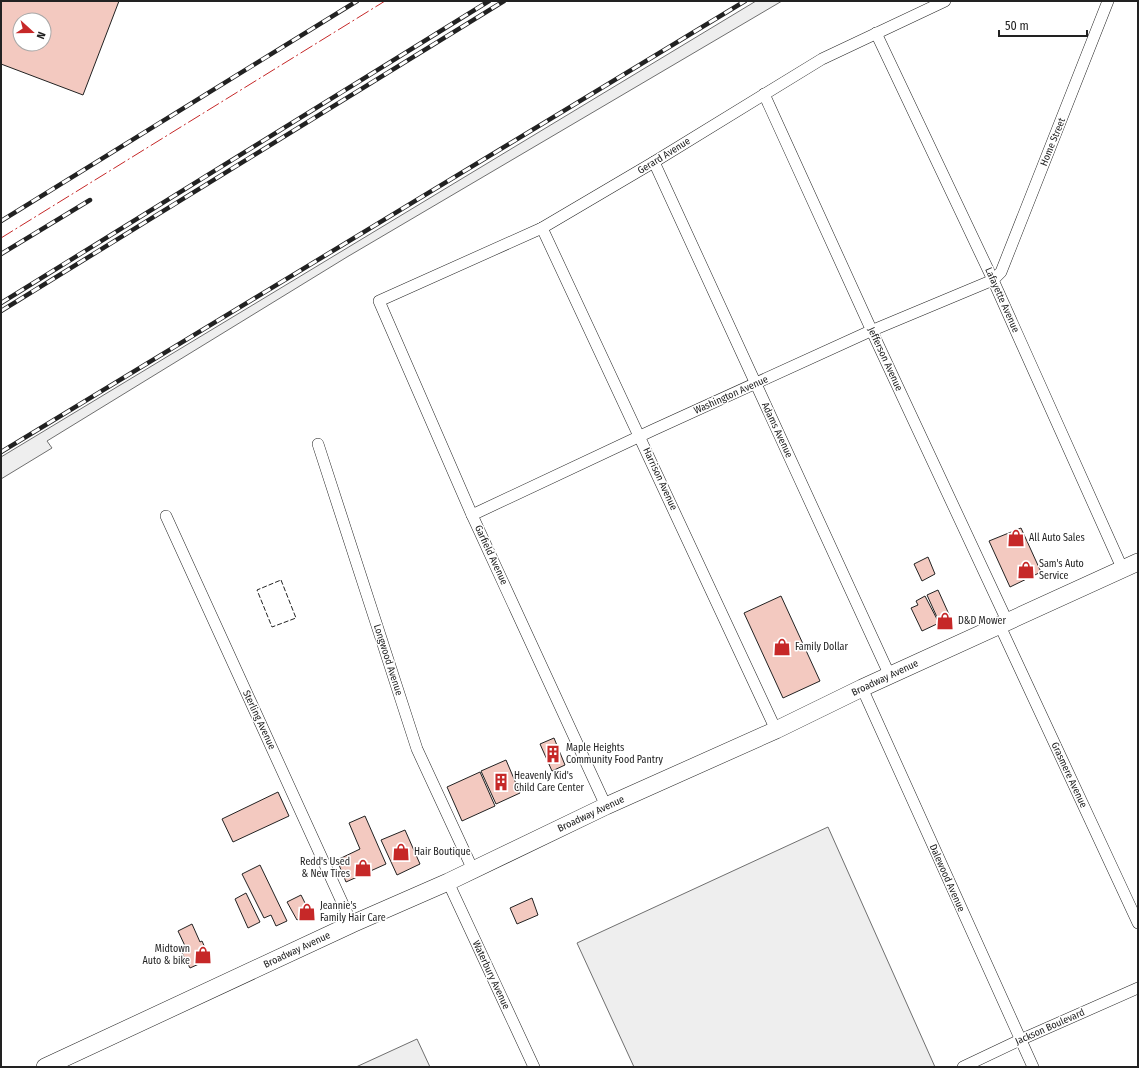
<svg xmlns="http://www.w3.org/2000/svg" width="1139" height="1068" font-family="'Fira Sans Condensed',sans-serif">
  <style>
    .green { fill: #eee; stroke: #6f6f6f }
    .building { fill: #f3c9c0; stroke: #222; fill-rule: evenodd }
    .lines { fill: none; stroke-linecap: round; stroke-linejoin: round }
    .minor-casing { stroke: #222; stroke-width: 12 }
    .primary-casing { stroke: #222; stroke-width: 18 }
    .minor { stroke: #fff; stroke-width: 11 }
    .primary { stroke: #fff; stroke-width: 17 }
    .rail-casing { stroke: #222; stroke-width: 4.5 }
    .rail { stroke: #fff; stroke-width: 3; stroke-dasharray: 9; stroke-linecap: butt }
    .fence { stroke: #222; stroke-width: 1; stroke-dasharray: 5 2; stroke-linecap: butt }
    .power { stroke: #c62828; stroke-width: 1; stroke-dasharray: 14 3 2 3; stroke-linecap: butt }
    .labels { text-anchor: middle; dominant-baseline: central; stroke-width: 3; stroke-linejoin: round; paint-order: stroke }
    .street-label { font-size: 10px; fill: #222; stroke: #fff }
    .poi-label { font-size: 10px; fill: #222; stroke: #fff; text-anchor: start }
  </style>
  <rect width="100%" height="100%" fill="#fff"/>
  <g class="green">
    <path d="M756,1H782L347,257L47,441L52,448L1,479V457Z"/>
    <path d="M828,827L935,1067H634L577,943Z"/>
    <path d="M417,1039L430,1067H356Z"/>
  </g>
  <g class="building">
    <path d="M1,1H119L83,95L1,64ZM20,20H44V44H20Z"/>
    <path d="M1021,528L1041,572L1010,587L989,541Z"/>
    <path d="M928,557L935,574L922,581L914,564Z"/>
    <path d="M938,590L952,621L941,626L927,595Z"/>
    <path d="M781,596L820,681L783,698L744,613Z"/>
    <path d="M925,596L939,623L922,631L911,608L918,605L916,601Z"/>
    <path d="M554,738L565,765L552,771L540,744Z"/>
    <path d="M506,760L520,793L496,804L481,771Z"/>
    <path d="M480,772L495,806L462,821L447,787Z"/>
    <path d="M278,792L289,816L233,842L222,819Z"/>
    <path d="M365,816L386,864L346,882L337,860L360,849L349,823Z"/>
    <path d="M405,830L420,864L397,875L381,840Z"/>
    <path d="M260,865L287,921L276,926L271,915L264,918L242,874Z"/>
    <path d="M246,893L260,922L248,928L235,899Z"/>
    <path d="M301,895L310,913L297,920L287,902Z"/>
    <path d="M532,898L538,915L517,924L510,908Z"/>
    <path d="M192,924L200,942L202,941L210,959L190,968L181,951L186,948L178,931Z"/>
  </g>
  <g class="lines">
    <g class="minor-casing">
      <g id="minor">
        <path d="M876,33L993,280L1123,570"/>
        <path d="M764,94L876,340L1008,623"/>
        <path d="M654,162L890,676"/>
        <path d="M542,228L776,730"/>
        <path d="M318,444L417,749L473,870"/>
        <path d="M472,515L653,430L866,333L993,280L1001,272L1108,1"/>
        <path d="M166,516L352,924"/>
        <path d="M1000,626L1138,923"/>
        <path d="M862,688L1033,1067"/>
        <path d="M606,806L472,515L379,301L542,228L654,162L822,59L945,1"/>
        <path d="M448,882L534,1067"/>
        <path d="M963,1067L1020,1040L1138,988"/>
      </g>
    </g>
    <g class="primary-casing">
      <path id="primary" d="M45,1067L352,924L448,882L606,806L776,730L862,688L1138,562"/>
    </g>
    <use href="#minor" class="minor"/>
    <use href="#primary" class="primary"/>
    <g class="rail-casing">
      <g id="rail">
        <path d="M1,221L357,1"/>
        <path d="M1,254L90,200"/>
        <path d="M1,303L489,1"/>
        <path d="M1,311L504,1"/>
        <path d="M1,452L745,1"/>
      </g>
    </g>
    <use href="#rail" class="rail"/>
    <path class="fence" d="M281,580L296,618L272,627L257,590Z"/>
    <path class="power" d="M1,238L385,1"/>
  </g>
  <defs>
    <g id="shop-bare" transform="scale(1.38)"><path d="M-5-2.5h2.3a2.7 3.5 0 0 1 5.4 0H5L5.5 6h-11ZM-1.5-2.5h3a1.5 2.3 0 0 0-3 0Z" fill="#c62828" stroke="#fff" stroke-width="2.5" paint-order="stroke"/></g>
    <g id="building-bare" transform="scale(1.38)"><path d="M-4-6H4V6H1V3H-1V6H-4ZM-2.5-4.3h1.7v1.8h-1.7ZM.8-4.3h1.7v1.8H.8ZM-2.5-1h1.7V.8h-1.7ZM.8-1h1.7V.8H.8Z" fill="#c62828" stroke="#fff" stroke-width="2.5" paint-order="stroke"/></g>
  </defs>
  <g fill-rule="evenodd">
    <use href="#shop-bare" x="1016" y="538"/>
    <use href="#shop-bare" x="1026" y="570"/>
    <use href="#shop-bare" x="945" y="621"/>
    <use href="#shop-bare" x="782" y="647"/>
    <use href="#building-bare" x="553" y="754"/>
    <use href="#building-bare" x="501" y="782"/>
    <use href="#shop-bare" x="401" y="852"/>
    <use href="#shop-bare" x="363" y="868"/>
    <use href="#shop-bare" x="307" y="912"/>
    <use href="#shop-bare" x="203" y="955"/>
  </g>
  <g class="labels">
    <g class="street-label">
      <text transform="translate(1053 142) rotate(-68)">Home Street</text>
      <text transform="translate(664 156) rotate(-32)">Gerard Avenue</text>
      <text transform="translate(1002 300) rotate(66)">Lafayette Avenue</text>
      <text transform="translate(885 359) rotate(65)">Jefferson Avenue</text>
      <text transform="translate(731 395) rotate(-24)">Washington Avenue</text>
      <text transform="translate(777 430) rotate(65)">Adams Avenue</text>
      <text transform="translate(660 479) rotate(65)">Harrison Avenue</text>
      <text transform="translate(491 555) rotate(65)">Garfield Avenue</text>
      <text transform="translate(388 660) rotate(72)">Longwood Avenue</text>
      <text transform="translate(885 678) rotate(-25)">Broadway Avenue</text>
      <text transform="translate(259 720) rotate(65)">Sterling Avenue</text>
      <text transform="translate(1069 775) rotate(65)">Grasmere Avenue</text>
      <text transform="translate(591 814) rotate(-25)">Broadway Avenue</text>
      <text transform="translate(947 878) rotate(66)">Dalewood Avenue</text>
      <text transform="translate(297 950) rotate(-25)">Broadway Avenue</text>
      <text transform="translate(491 975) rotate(65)">Waterbury Avenue</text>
      <text transform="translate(1050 1027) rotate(-24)">Jackson Boulevard</text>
    </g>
    <g class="poi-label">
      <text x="1029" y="538">All Auto Sales</text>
      <text x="1039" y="564">Sam's Auto<tspan x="1039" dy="12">Service</tspan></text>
      <text x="958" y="621">D&amp;D Mower</text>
      <text x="795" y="647">Family Dollar</text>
      <text x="566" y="748">Maple Heights<tspan x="566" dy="12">Community Food Pantry</tspan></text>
      <text x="514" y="776">Heavenly Kid's<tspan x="514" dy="12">Child Care Center</tspan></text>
      <text x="414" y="852">Hair Boutique</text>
      <text x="350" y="862" text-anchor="end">Redd's Used<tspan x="350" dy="12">&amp; New Tires</tspan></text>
      <text x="320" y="906">Jeannie's<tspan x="320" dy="12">Family Hair Care</tspan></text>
      <text x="190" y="949" text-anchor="end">Midtown<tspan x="190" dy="12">Auto &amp; bike</tspan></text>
    </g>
  </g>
  <rect width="1139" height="1068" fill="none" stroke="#222222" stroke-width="4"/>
  <g transform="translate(32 32) rotate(111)"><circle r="19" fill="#ffffff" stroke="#a7a7a7"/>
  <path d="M0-3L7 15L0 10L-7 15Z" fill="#c62828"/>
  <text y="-6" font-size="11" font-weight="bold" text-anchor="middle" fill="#222222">N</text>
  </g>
  <path d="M999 30v6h88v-6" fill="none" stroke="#222222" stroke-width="2"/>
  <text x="1005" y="30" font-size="12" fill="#222222" stroke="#ffffff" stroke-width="3" paint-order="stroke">50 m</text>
</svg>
